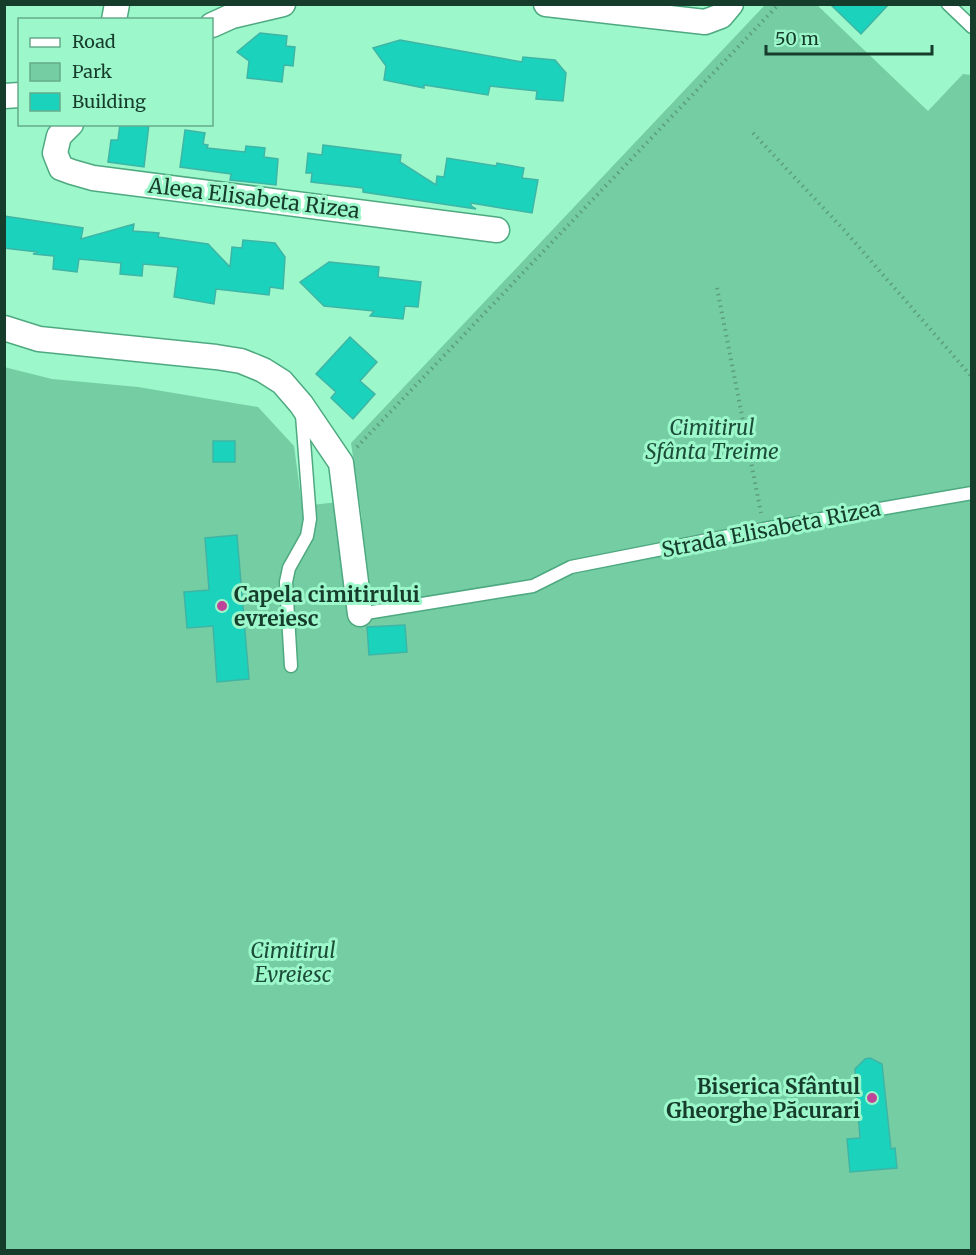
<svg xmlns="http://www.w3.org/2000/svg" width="976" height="1255" font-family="Merriweather,serif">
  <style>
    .green { fill: #75cda3 }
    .building { fill: #1bd2bd; stroke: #3fb5a5; stroke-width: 1.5 }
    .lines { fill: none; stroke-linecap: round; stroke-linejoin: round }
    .lane-casing { stroke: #4ea980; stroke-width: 15 }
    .street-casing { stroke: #4ea980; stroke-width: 27 }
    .path { stroke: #5c9e7f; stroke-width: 4; stroke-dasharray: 1.5 4.5; stroke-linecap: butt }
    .lane { stroke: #fff; stroke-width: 12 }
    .street { stroke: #fff; stroke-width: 24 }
    .poi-dot { fill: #be4599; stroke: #9cf7cb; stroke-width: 2 }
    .labels { text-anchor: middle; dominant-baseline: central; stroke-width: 6; stroke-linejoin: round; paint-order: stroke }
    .street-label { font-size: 21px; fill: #163c2b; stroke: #9cf7cb }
    .park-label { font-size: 21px; font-style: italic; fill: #1b4d38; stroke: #9cf7cb }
    .poi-label { font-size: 21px; font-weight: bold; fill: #163c2b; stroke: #9cf7cb; text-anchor: start }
  </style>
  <rect width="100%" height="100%" fill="#9cf7cb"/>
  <path class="green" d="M765,5H817L928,111L963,74L971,75V1250H5L4,367L52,379L138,387L258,407L294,446L302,506L339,502L341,521L362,519L351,443Z"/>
  <g class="building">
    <path d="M830,4H889L861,34Z"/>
    <path d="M260,33L287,36L286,46L295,47L293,66L284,65L282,82L247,78L249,61L237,52Z"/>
    <path d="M400,40L522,62L523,57L555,60L566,73L563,101L536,99L537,91L490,86L488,95L424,85V88L384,80L386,66L373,48Z"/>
    <path d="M120,124H149L144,167L108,162L111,140H118Z"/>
    <path d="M185,130L205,133L203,144L208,145L207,148L245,152L246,146L265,148L264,157L278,159L276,185L230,180L231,174L180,167Z"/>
    <path d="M323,145L401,155L400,162L436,185L437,176L444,177L447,158L496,166L497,163L524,168L522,178L538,180L532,213L471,203V206L476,209L363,192V188L311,182L312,173H306L308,153L322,155Z"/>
    <path d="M4,216L83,228L81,239L134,224L133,231L159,233L158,237L208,244L230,267L232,247L242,248L243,240L275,243L285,257L283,289L270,287L269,295L216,289L214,304L174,297L178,267L143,264L142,276L120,274L121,263L79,259L77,272L53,269L54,256L33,254L38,252L4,248Z"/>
    <path d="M329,262L379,267L378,277L421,282L418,307L405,306L403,319L370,316L374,311L324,306L300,282Z"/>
    <path d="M350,337L377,362L360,381L375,394L353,419L331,398L336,392L316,374Z"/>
    <rect x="213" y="441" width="22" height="21"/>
    <path d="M237,535L249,679L217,682L213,626L187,628L184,592L209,590L205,538Z"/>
    <path d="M405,625L407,652L369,655L367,627Z"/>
    <path d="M870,1058L882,1064L891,1149L895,1148L897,1168L850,1172L847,1139L860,1138L855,1069L865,1059Z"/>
  </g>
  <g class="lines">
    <g class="lane-casing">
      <g id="lane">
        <path d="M948,4L972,27"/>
        <path d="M360,614L533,586L571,567L764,529L972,493"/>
        <path d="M291,666L286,582L289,568L307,536L310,519L302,415"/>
      </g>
    </g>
    <g class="street-casing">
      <g id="street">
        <path d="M546,4L705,22L721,16L731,4"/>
        <path d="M114,20L117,4"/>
        <path d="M212,25L232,16L283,4"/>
        <path d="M4,96L20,95"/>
        <path d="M71,124L59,136L55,153L61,168L72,172L93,178L497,230"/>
        <path d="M4,328L39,339L216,357L241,361L263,370L282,382L301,404L341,463L360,614"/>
      </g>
    </g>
    <g class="path">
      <path d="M753,133L844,230L972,377"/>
      <path d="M717,288L761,513"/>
      <path d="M357,447L779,4"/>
    </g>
    <use href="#lane" class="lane"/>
    <use href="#street" class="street"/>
  </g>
  <g class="poi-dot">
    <circle cx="222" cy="606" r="6"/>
    <circle cx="872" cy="1098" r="6"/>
  </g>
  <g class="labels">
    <g class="street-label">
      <text transform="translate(254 198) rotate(7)">Aleea Elisabeta Rizea</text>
      <text transform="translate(771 529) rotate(-11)">Strada Elisabeta Rizea</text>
    </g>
    <g class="park-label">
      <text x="712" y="427">Cimitirul<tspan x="712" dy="24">Sfânta Treime</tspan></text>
      <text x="293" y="950">Cimitirul<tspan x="293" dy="24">Evreiesc</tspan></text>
    </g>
    <g class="poi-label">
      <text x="234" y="594">Capela cimitirului<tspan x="234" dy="24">evreiesc</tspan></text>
      <text x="860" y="1086" text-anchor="end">Biserica Sfântul<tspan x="860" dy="24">Gheorghe Păcurari</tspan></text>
    </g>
  </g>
  <rect width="976" height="1255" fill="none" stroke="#163c2b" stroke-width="12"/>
  <rect x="18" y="18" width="195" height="108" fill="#9cf7cb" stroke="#66ac8b" stroke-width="1.5"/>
  <rect x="30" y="38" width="30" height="9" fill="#ffffff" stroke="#66ac8b" stroke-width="1.5"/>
  <text x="72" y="48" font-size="18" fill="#163c2b">Road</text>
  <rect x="30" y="63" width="30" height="18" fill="#75cda3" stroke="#66ac8b" stroke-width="1.5"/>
  <text x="72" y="78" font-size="18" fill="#163c2b">Park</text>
  <rect x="30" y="93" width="30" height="18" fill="#1bd2bd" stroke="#66ac8b" stroke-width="1.5"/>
  <text x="72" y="108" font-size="18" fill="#163c2b">Building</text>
  <path d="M766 45v9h166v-9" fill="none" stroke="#163c2b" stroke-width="3"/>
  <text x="775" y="45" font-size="18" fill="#163c2b" stroke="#9cf7cb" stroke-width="4.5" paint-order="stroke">50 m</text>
</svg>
